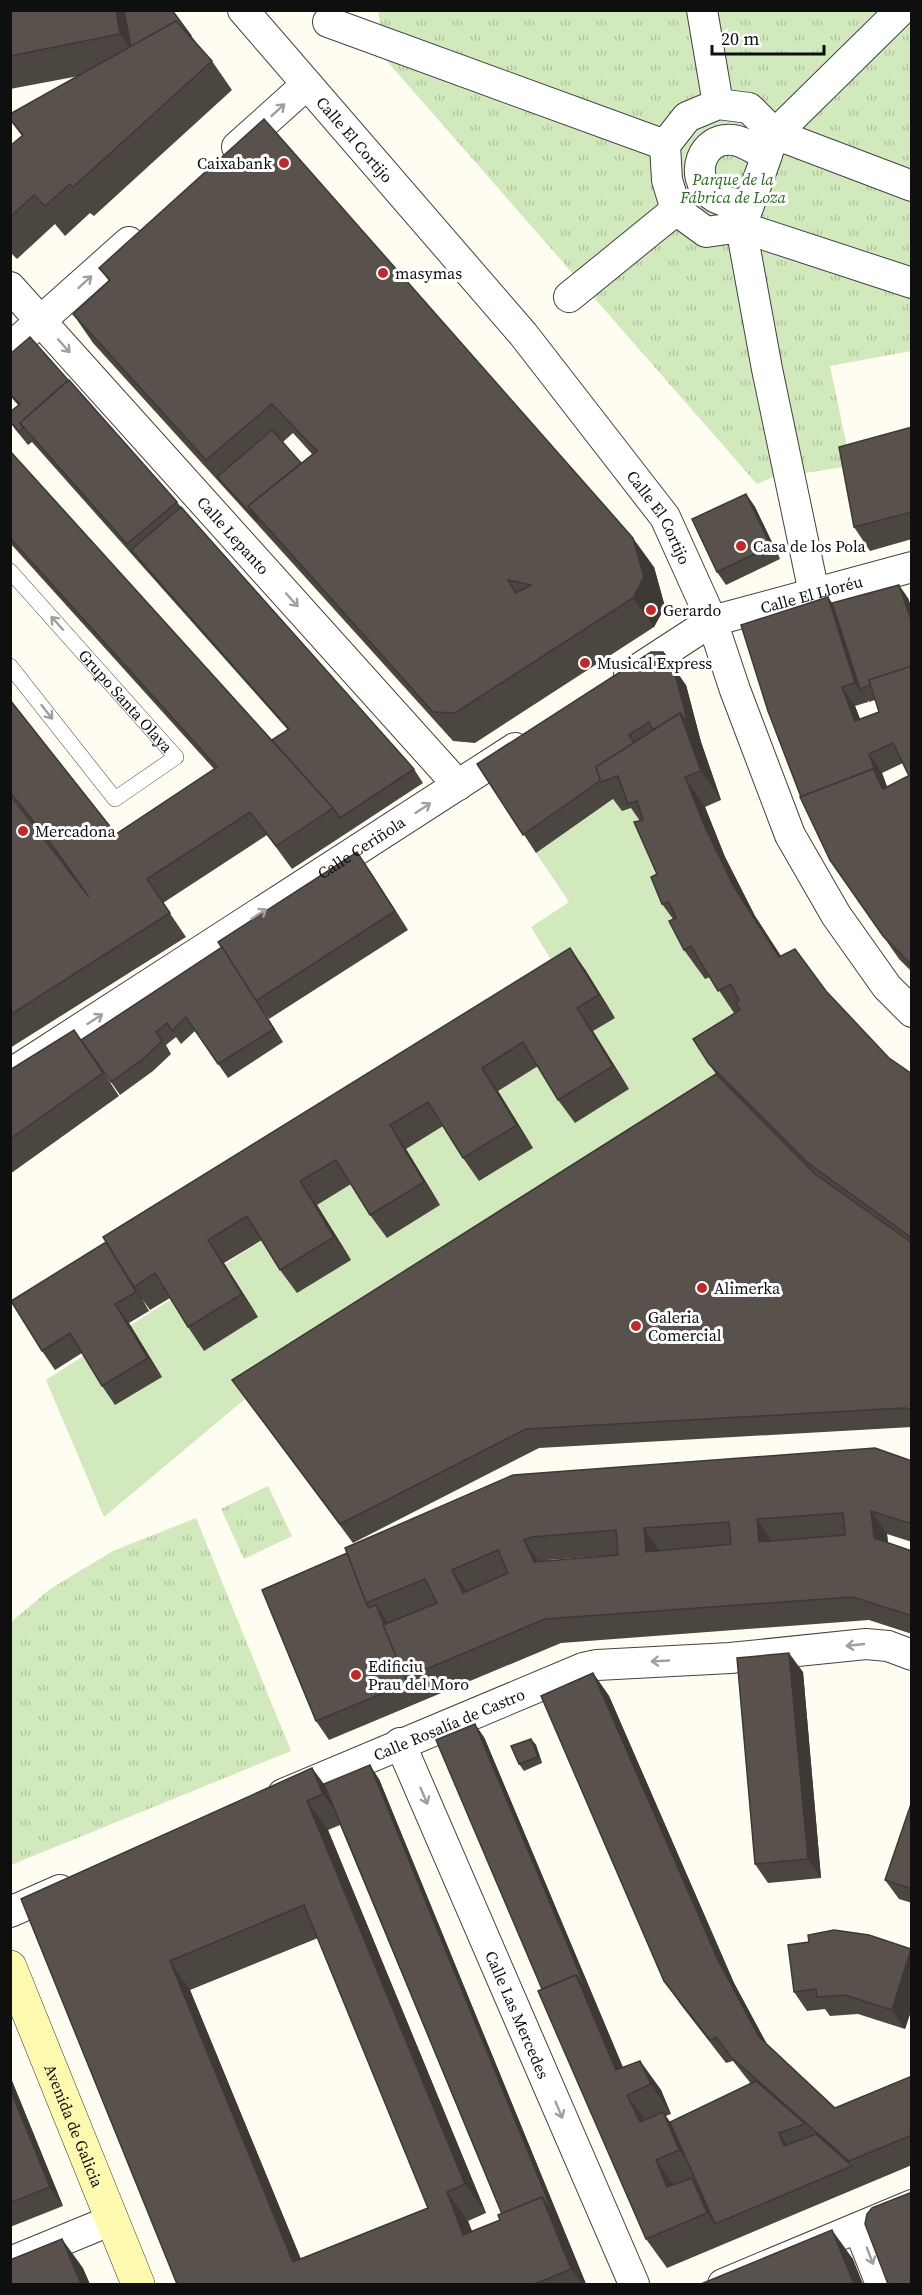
<svg xmlns="http://www.w3.org/2000/svg" width="922" height="2295" font-family="'Source Serif 4',serif">
  <style>
    .grass { fill: #d1e9bc }
    .park { fill: url(#park-tufts) }
    .lines { fill: none; stroke-linecap: round; stroke-linejoin: round }
    .lane-casing { stroke: #424242; stroke-width: 16 }
    .street-casing { stroke: #424242; stroke-width: 32 }
    .secondary-casing { stroke: #313131; stroke-width: 34 }
    .lane { stroke: #fff; stroke-width: 15 }
    .street { stroke: #fff; stroke-width: 30 }
    .secondary { stroke: #fdf9af; stroke-width: 33 }
    .wall { fill: #4c4641; fill-rule: evenodd }
    .shaded-wall { fill: #3e3935 }
    .building { fill: #58514c; stroke: #3e3935; stroke-width: 1.5; fill-rule: evenodd }
    .oneway { stroke: #9f9f9f }
    .poi-dot { fill: #be2a29; stroke: #fff; stroke-width: 2 }
    .labels { text-anchor: middle; dominant-baseline: central; stroke-width: 6; stroke-linejoin: round; paint-order: stroke }
    .street-label { font-size: 16px; fill: #0f0f0f; stroke: #fff }
    .poi-label { font-size: 16px; fill: #0f0f0f; stroke: #fff; text-anchor: start }
    .park-label { font-size: 16px; font-style: italic; fill: #2a6720; stroke: #fff }
  </style>
  <defs>
    <pattern id="park-tufts" width="24" height="20" patternUnits="userSpaceOnUse" patternTransform="scale(1.5)"><rect width="24" height="20" fill="#d1e9bc"/><path d="M3 7l-1-3M5 7V3M7 7l1-3M15 17l-1-3M17 17v-4M19 17l1-3" fill="none" stroke="#b2c7a0"/></pattern>
  </defs>
  <rect width="100%" height="100%" fill="#fffdf2"/>
  <path class="grass" d="M617,797L639,805L712,976L739,1020L729,1093L245,1399L104,1517L46,1380L592,1027L531,927L569,902L536,853Z"/>
  <g class="park">
    <path d="M378,11H911V351L830,366L851,466L771,478L757,484L386,60Z"/>
    <path d="M268,1486L292,1536L244,1559L221,1509Z"/>
    <path d="M196,1518L291,1751L11,1865V1622L50,1589L113,1551Z"/>
  </g>
  <g class="lines">
    <g class="lane-casing">
      <g id="lane">
        <path id="s1" d="M10,571L176,757L115,799L10,666"/>
      </g>
    </g>
    <g class="street-casing">
      <g id="street">
        <path id="s2" d="M243,10L523,334L665,517L712,621L735,690L790,835L836,915L887,987L912,1012"/>
        <path d="M702,10L718,104"/>
        <path d="M328,22L665,145"/>
        <path d="M237,147L306,85"/>
        <path d="M769,149L775,134L912,186"/>
        <path d="M748,206C737,204 721,202 712,195C688,176 702,136 733,140C744,141 757,151 767,155L741,227L912,283"/>
        <path id="s3" d="M10,287L458,785"/>
        <path d="M569,297L676,210"/>
        <path d="M10,348L129,242"/>
        <path d="M814,593L767,369L741,227L706,232L676,210L667,180L665,145L687,117L718,104L749,108L775,134L901,10"/>
        <path id="s4" d="M629,675L712,621L912,567"/>
        <path id="s5" d="M10,1074L515,748"/>
        <path id="s6" d="M400,1743L634,2284"/>
        <path id="s7" d="M283,1794L583,1668L597,1665L730,1658L866,1644L888,1646L912,1655"/>
        <path d="M10,1912L60,1890"/>
        <path d="M859,2229L881,2284"/>
        <path d="M10,2262L112,2220"/>
        <path d="M723,2284L912,2205"/>
      </g>
    </g>
    <g class="secondary-casing">
      <g id="secondary">
        <path id="s8" d="M10,1967L138,2284"/>
      </g>
    </g>
    <use href="#lane" class="lane"/>
    <use href="#street" class="street"/>
    <use href="#secondary" class="secondary"/>
  </g>
  <g class="wall">
    <path d="M10,10H172L198,45L212,61L232,90L94,216L90,213L65,236L55,224L17,259L10,252V146L22,136L10,120L79,76L10,89Z"/>
    <path d="M99,268L654,567L665,607L654,627L475,743L453,741L268,536L93,343L73,314L109,281ZM293,433L312,454L301,463L283,442Z"/>
    <path d="M10,354L177,502L181,507L414,769L423,783L292,869L267,835L163,903L186,937L10,1048V795L78,883L10,794V700L116,834L214,769L10,543V451L272,740L288,730L32,442L28,445L15,429L10,422V412L18,405L10,396Z"/>
    <path d="M912,427V539L870,551L854,527Z"/>
    <path d="M746,494L755,507L780,559L726,585L717,572Z"/>
    <path d="M908,598L912,609V972L899,959L830,860L801,797L832,603ZM868,700L869,702L875,700L879,712L860,719L855,706L868,702ZM903,763L909,776L887,787L882,773Z"/>
    <path d="M686,685L701,742L721,800L705,807L725,857L755,916L781,956L826,991L889,1058L912,1074V1427L539,1448L353,1543L232,1380L716,1074L709,1064L734,1013L710,977L705,979L684,950L673,919L662,904L657,874L640,821L631,808L622,811L613,799L536,853L477,764Z"/>
    <path d="M370,871L408,930L269,1019L262,1009L283,1042L228,1078L195,1031L181,1044L176,1037L166,1045L171,1054L153,1071L120,1095L91,1054L119,1096L10,1174V1070L81,1040Z"/>
    <path d="M570,948L586,971L615,1018L593,1031L629,1089L575,1123L558,1100L538,1066L498,1091L533,1148L479,1181L463,1158L443,1126L406,1149L440,1205L387,1238L370,1215L351,1184L317,1205L351,1260L297,1293L280,1270L262,1240L224,1263L258,1317L204,1351L188,1327L170,1298L150,1310L142,1299L149,1311L129,1323L162,1377L115,1405L102,1386L82,1353L55,1370L42,1351L106,1242Z"/>
    <path d="M912,1461V1542L887,1534L888,1543L912,1551V1634L869,1620L561,1643L329,1740L316,1721L262,1590ZM618,1555L544,1562L548,1560Z"/>
    <path d="M803,1672L821,1878L768,1883L755,1864Z"/>
    <path d="M593,1673L609,1696L734,1983L767,2044L835,2108L912,2076V2165L667,2268L646,2239L542,1989L484,1737L623,2067L640,2061L661,2090L671,2114L666,2116L670,2122L751,2084L748,2080L733,2061L726,2063L681,2005L664,1981Z"/>
    <path d="M531,1739L536,1745L542,1763L524,1771L519,1764Z"/>
    <path d="M312,1768L324,1784L379,1779L586,2284H177L21,1899ZM340,1825L502,2214L500,2220L472,2231L468,2221L486,2213L328,1830ZM318,1938L428,2208L301,2259L190,1990Z"/>
    <path d="M912,1801V1903L899,1899L885,1880Z"/>
    <path d="M911,1949L912,2008L905,2029L858,2014L830,2016L825,2009L807,2011L794,1992Z"/>
    <path d="M10,2076L63,2206L10,2227Z"/>
  </g>
  <g class="shaded-wall">
    <path d="M116,10H131L141,63L120,34Z"/>
    <path d="M746,494L755,507L780,559L771,546Z"/>
    <path d="M633,538L654,567L665,607L654,627L633,598Z"/>
    <path d="M899,585L908,598L912,609V623Z"/>
    <path d="M828,597L841,616L860,689L868,702L855,683Z"/>
    <path d="M663,652L686,685L701,742L721,800L701,771L680,713Z"/>
    <path d="M842,687L855,706L868,739L855,721Z"/>
    <path d="M869,754L882,773L889,792L876,773Z"/>
    <path d="M873,769L889,793L883,789Z"/>
    <path d="M685,777L705,807L725,857L755,916L800,986L779,957L734,887L705,827Z"/>
    <path d="M357,852L370,871L408,930L395,911Z"/>
    <path d="M570,948L586,971L615,1018L599,995Z"/>
    <path d="M256,1001L262,1009L283,1042L274,1029Z"/>
    <path d="M577,1008L593,1031L629,1089L613,1066Z"/>
    <path d="M74,1030L91,1054L119,1096L103,1073Z"/>
    <path d="M482,1068L498,1091L533,1148L517,1125Z"/>
    <path d="M390,1125L406,1149L440,1205L424,1182Z"/>
    <path d="M300,1181L317,1205L351,1260L334,1237Z"/>
    <path d="M208,1240L224,1263L258,1317L242,1294Z"/>
    <path d="M106,1242L134,1287L149,1311L136,1292Z"/>
    <path d="M115,1304L129,1323L162,1377L148,1358Z"/>
    <path d="M871,1511L887,1534L890,1561L874,1538Z"/>
    <path d="M757,1519L773,1543L759,1542Z"/>
    <path d="M644,1528L660,1551L646,1552Z"/>
    <path d="M524,1540L540,1563L534,1562Z"/>
    <path d="M452,1570L468,1593H463Z"/>
    <path d="M376,1605L389,1624L406,1678Z"/>
    <path d="M789,1653L803,1672L821,1878L808,1859Z"/>
    <path d="M593,1673L609,1696L734,1983L775,2060L759,2037L718,1960Z"/>
    <path d="M475,1724L484,1737L633,2092L616,2070L576,1975Z"/>
    <path d="M531,1739L536,1745L542,1763L538,1757Z"/>
    <path d="M370,1765L379,1779L586,2284H582L571,2269Z"/>
    <path d="M312,1768L333,1797L343,1823L323,1794Z"/>
    <path d="M307,1801L328,1830L486,2213L465,2184Z"/>
    <path d="M911,1949L912,2008L905,2029L892,2010Z"/>
    <path d="M170,1961L190,1990L311,2284L293,2262Z"/>
    <path d="M640,2061L661,2090L671,2114L651,2084Z"/>
    <path d="M10,2076L63,2206L50,2187L10,2089Z"/>
    <path d="M627,2095L648,2124L640,2122Z"/>
    <path d="M663,2112L683,2141L700,2179L679,2150Z"/>
    <path d="M779,2133L792,2152L784,2146Z"/>
    <path d="M656,2160L677,2190L667,2187Z"/>
    <path d="M692,2178L712,2207L715,2224L707,2213Z"/>
    <path d="M447,2192L468,2221L484,2264L463,2235Z"/>
    <path d="M832,2230L853,2259L863,2284H854Z"/>
    <path d="M62,2239L83,2268L90,2284H81Z"/>
  </g>
  <g class="building">
    <path d="M10,10H116L120,34L10,56Z"/>
    <path d="M124,10H172L191,36L190,37L176,21L131,47Z"/>
    <path d="M176,21L212,61L73,187L70,184L45,206L34,195L10,217V146L23,135L10,119V114Z"/>
    <path d="M264,119L633,538L644,577L633,598L455,713L433,712L248,506L317,451L272,404L206,460L73,314L110,280L99,268ZM508,580L531,585L516,593Z"/>
    <path d="M30,337L68,380L20,423L23,428L19,432L10,421V412L20,404L10,394V354Z"/>
    <path d="M69,380L177,502L127,544L20,423Z"/>
    <path d="M912,427V512L854,527L839,447Z"/>
    <path d="M272,430L301,463L248,506L259,522L217,477Z"/>
    <path d="M10,451L333,808L276,846L250,812L147,879L170,913L10,1015V795L89,897L52,845L10,792V700L116,834L217,767L10,538Z"/>
    <path d="M746,494L771,546L717,572L692,519Z"/>
    <path d="M181,507L414,769L340,818L333,808L272,740L289,729L131,550Z"/>
    <path d="M899,585L912,623V666L869,680L870,685L860,689L832,603Z"/>
    <path d="M828,597L855,683L842,687L855,721L879,712L869,680L912,666V774L909,776L893,743L869,754L876,773L873,769L801,797L768,711L741,625Z"/>
    <path d="M651,652H663L673,666L688,723L680,713L653,730L649,722L629,735L634,743L596,767L601,780L523,835L477,764Z"/>
    <path d="M680,713L701,771L685,777L705,827L734,887L779,957L795,949L826,991L889,1058L912,1074V1238L808,1163L709,1064L693,1039L740,1010L736,1003L739,1000L731,984L718,991L691,946L684,950L669,921L676,918L669,902L662,904L651,877L657,874L634,822L643,820L637,801L628,804L618,776L601,782L596,767Z"/>
    <path d="M873,769L883,789L912,774V965L883,936L830,860L800,797Z"/>
    <path d="M357,852L395,911L256,1001L218,942Z"/>
    <path d="M222,947L274,1029L218,1064L186,1017L172,1031L167,1023L156,1032L162,1041L144,1058L111,1082L81,1040Z"/>
    <path d="M570,948L599,995L577,1008L613,1066L558,1100L523,1042L482,1068L517,1125L463,1158L428,1102L390,1125L424,1182L370,1215L336,1160L300,1181L334,1237L280,1270L247,1216L208,1240L242,1294L188,1327L155,1273L134,1287L103,1237Z"/>
    <path d="M74,1030L103,1073L10,1139V1070Z"/>
    <path d="M716,1074L815,1174L912,1243V1410L905,1408L526,1429L340,1524L232,1380Z"/>
    <path d="M106,1242L136,1292L115,1304L148,1358L102,1386L70,1333L42,1351L11,1301Z"/>
    <path d="M875,1448L912,1461V1524L871,1511L874,1538L912,1551V1616L853,1597L545,1619L405,1678L383,1625L437,1603L425,1579L366,1603L345,1548L513,1475ZM843,1513L845,1535L759,1542L757,1519ZM729,1522L731,1544L646,1552L644,1528ZM616,1530L618,1555L534,1562L524,1540L532,1537ZM498,1550L508,1573L463,1593L452,1570Z"/>
    <path d="M347,1553L366,1603L369,1608L376,1605L384,1624L383,1625L405,1678L408,1683L316,1721L262,1590Z"/>
    <path d="M789,1653L808,1859L755,1864L737,1658Z"/>
    <path d="M593,1673L718,1960L759,2037L835,2108L912,2076V2135L849,2161L731,2057L716,2037L710,2040L664,1981L541,1696Z"/>
    <path d="M475,1724L587,1991L576,1975L542,1989L436,1740Z"/>
    <path d="M531,1739L538,1757L519,1764L511,1746Z"/>
    <path d="M370,1765L553,2213L542,2197L502,2214L324,1784Z"/>
    <path d="M312,1768L323,1794L307,1801L465,2184L447,2192L463,2235L500,2220L498,2215L542,2197L571,2269L535,2284H177L21,1899ZM304,1905L428,2208L293,2262L170,1961Z"/>
    <path d="M912,1801V1889L885,1880Z"/>
    <path d="M834,1930L869,1935L911,1949L892,2010L845,1995L817,1997L816,1989L794,1992L788,1945L809,1942L808,1935Z"/>
    <path d="M576,1975L616,2070L640,2061L651,2084L627,2095L640,2122L663,2112L679,2150L656,2160L667,2187L692,2178L707,2213L646,2239L538,1991Z"/>
    <path d="M756,2081L805,2124L779,2133L784,2146L816,2134L852,2166L715,2224L670,2122Z"/>
    <path d="M10,2089L50,2187L10,2203Z"/>
    <path d="M912,2192V2284H888L865,2224L867,2214L872,2208Z"/>
    <path d="M832,2230L854,2284H701Z"/>
    <path d="M62,2239L81,2284H10V2260Z"/>
  </g>
  <defs><path id="oneway-shaft" d="M-6 0H5M1.5-3L5.5 0L1.5 3" fill="none" stroke-width="1.6" stroke-linecap="round" stroke-linejoin="round" transform="scale(1.5)"/></defs>
  <g class="oneway">
    <use href="#oneway-shaft" transform="translate(278 110) rotate(-42)"/>
    <use href="#oneway-shaft" transform="translate(85 282) rotate(-42)"/>
    <use href="#oneway-shaft" transform="translate(64 346) rotate(48)"/>
    <use href="#oneway-shaft" transform="translate(292 600) rotate(48)"/>
    <use href="#oneway-shaft" transform="translate(57 623) rotate(-132)"/>
    <use href="#oneway-shaft" transform="translate(47 712) rotate(52)"/>
    <use href="#oneway-shaft" transform="translate(423 808) rotate(-33)"/>
    <use href="#oneway-shaft" transform="translate(259 914) rotate(-33)"/>
    <use href="#oneway-shaft" transform="translate(95 1019) rotate(-33)"/>
    <use href="#oneway-shaft" transform="translate(855 1645) rotate(174)"/>
    <use href="#oneway-shaft" transform="translate(660 1661) rotate(177)"/>
    <use href="#oneway-shaft" transform="translate(424 1796) rotate(67)"/>
    <use href="#oneway-shaft" transform="translate(559 2110) rotate(67)"/>
    <use href="#oneway-shaft" transform="translate(870 2256) rotate(69)"/>
  </g>
  <g class="poi-dot">
    <circle cx="284" cy="163" r="6"/>
    <circle cx="383" cy="273" r="6"/>
    <circle cx="741" cy="546" r="6"/>
    <circle cx="651" cy="610" r="6"/>
    <circle cx="585" cy="663" r="6"/>
    <circle cx="23" cy="831" r="6"/>
    <circle cx="702" cy="1288" r="6"/>
    <circle cx="636" cy="1326" r="6"/>
    <circle cx="356" cy="1675" r="6"/>
  </g>
  <g class="labels">
    <g class="street-label">
      <text stroke="none"><textPath href="#s2" startOffset="171">Calle El Cortijo</textPath></text>
      <text stroke="none"><textPath href="#s2" startOffset="657">Calle El Cortijo</textPath></text>
      <text stroke="none"><textPath href="#s3" startOffset="334">Calle Lepanto</textPath></text>
      <text stroke="none"><textPath href="#s4" startOffset="202">Calle El Lloréu</textPath></text>
      <text stroke="none"><textPath href="#s1" startOffset="174">Grupo Santa Olaya</textPath></text>
      <text stroke="none"><textPath href="#s5" startOffset="418">Calle Ceriñola</textPath></text>
      <text stroke="none"><textPath href="#s7" startOffset="180">Calle Rosalía de Castro</textPath></text>
      <text stroke="none"><textPath href="#s6" startOffset="296">Calle Las Mercedes</textPath></text>
      <text stroke="none"><textPath href="#s8" startOffset="171">Avenida de Galicia</textPath></text>
    </g>
    <g class="poi-label">
      <text x="272" y="163" text-anchor="end">Caixabank</text>
      <text x="395" y="273">masymas</text>
      <text x="753" y="546">Casa de los Pola</text>
      <text x="663" y="610">Gerardo</text>
      <text x="597" y="663">Musical Express</text>
      <text x="35" y="831">Mercadona</text>
      <text x="714" y="1288">Alimerka</text>
      <text x="648" y="1317">Galeria<tspan x="648" dy="18">Comercial</tspan></text>
      <text x="368" y="1666">Edificiu<tspan x="368" dy="18">Prau del Moro</tspan></text>
    </g>
    <g class="park-label">
      <text x="733" y="179">Parque de la<tspan x="733" dy="18">Fábrica de Loza</tspan></text>
    </g>
  </g>
  <rect width="922" height="2295" fill="none" stroke="#0f0f0f" stroke-width="24"/>
  <path d="M712 45v9h112v-9" fill="none" stroke="#0f0f0f" stroke-width="3"/>
  <text x="721" y="45" font-size="18" fill="#0f0f0f" stroke="#ffffff" stroke-width="4.5" paint-order="stroke">20 m</text>
</svg>
